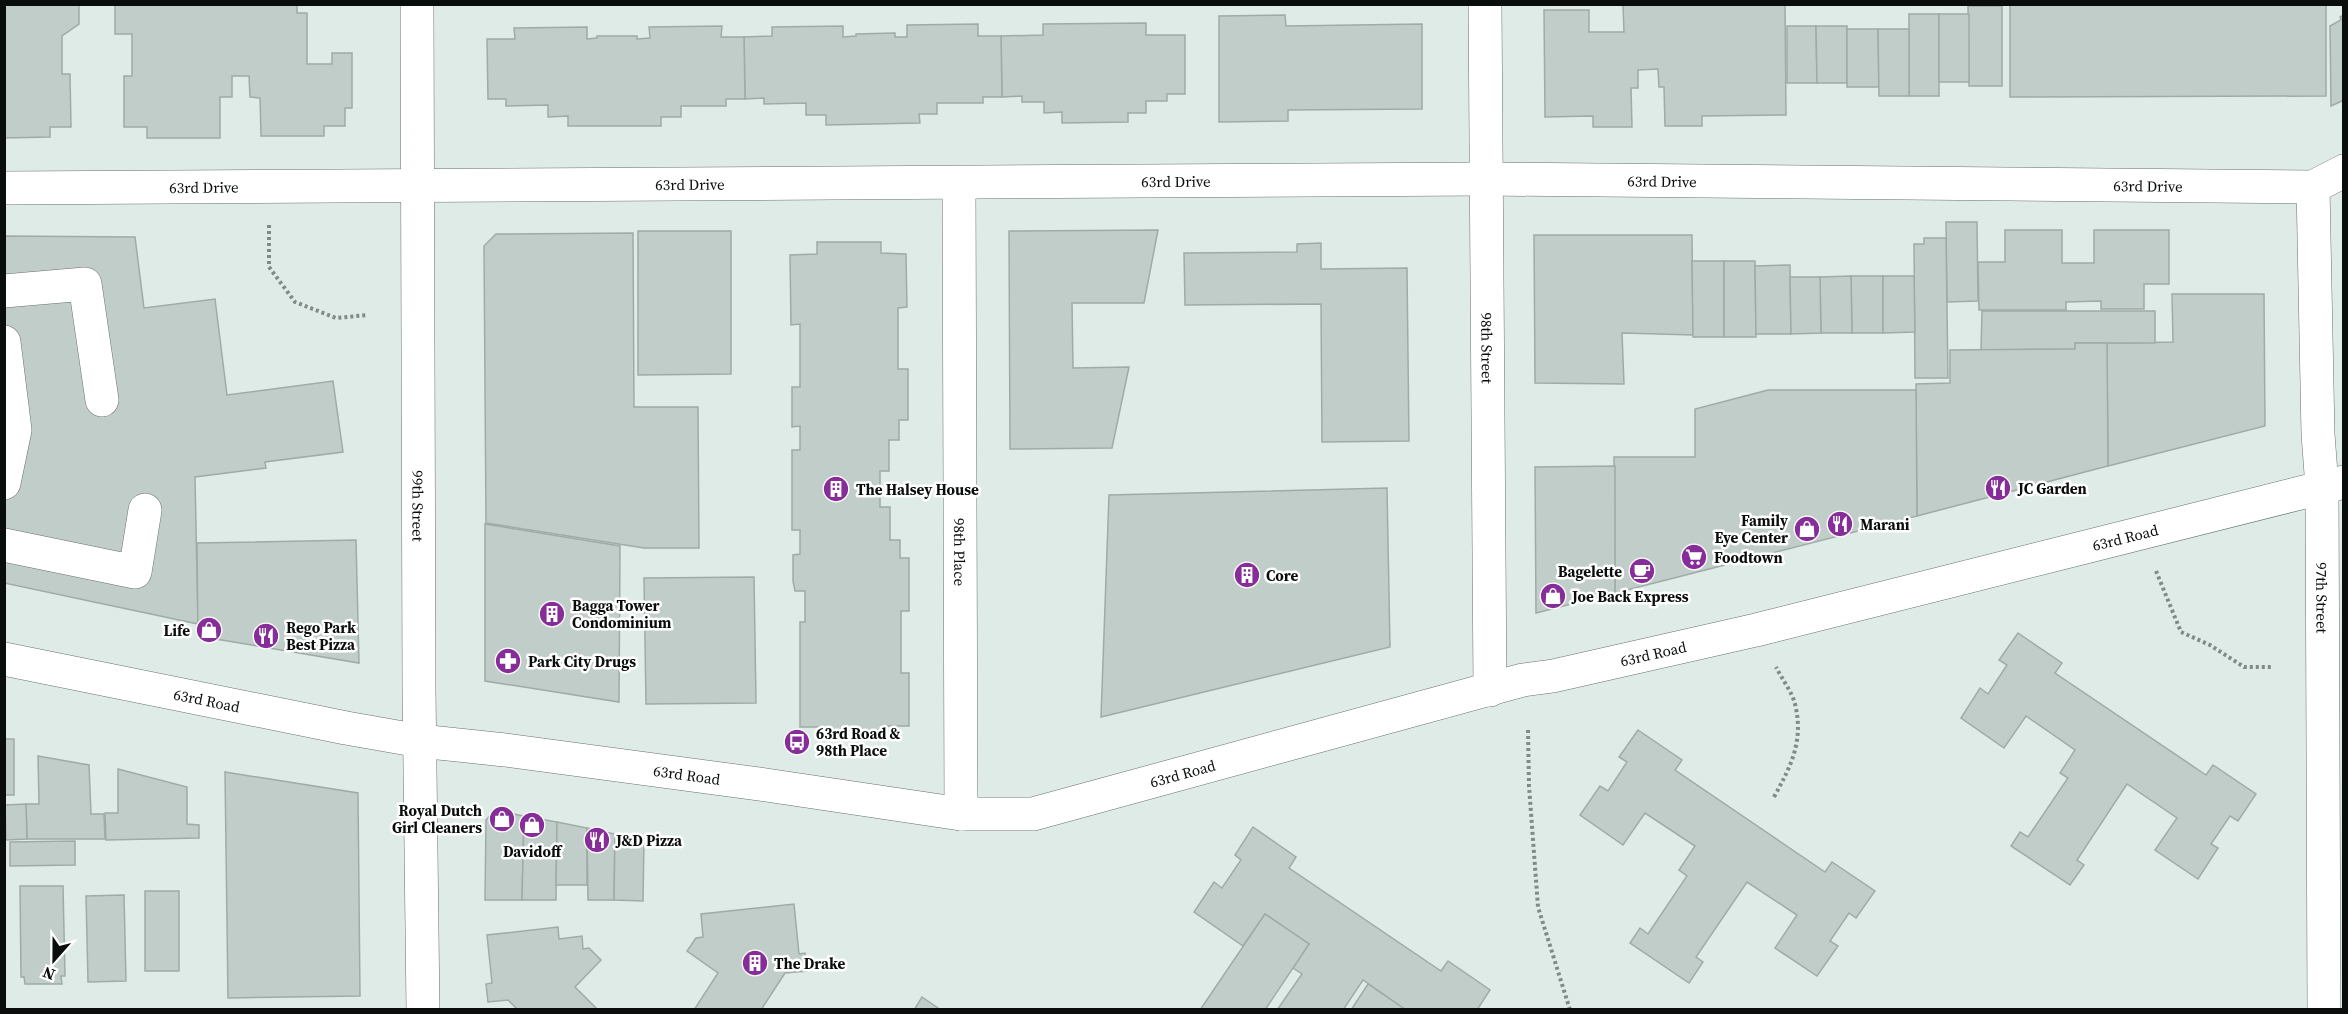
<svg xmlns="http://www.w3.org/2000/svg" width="2348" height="1014" font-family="'Source Serif 4',serif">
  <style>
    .building { fill: #c1cdc8; stroke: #a0aba7; stroke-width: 1.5 }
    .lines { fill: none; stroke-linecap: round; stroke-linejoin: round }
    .minor-casing { stroke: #68726e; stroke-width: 34 }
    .path { stroke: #828a86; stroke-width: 4; stroke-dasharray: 3 3; stroke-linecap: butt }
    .minor { stroke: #fff; stroke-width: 33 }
    .labels { text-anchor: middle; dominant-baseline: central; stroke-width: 5; stroke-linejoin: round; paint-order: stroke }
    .street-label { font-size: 15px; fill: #090d0b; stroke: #fff }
    .poi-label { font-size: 15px; font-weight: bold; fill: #090d0b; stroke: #fff; text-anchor: start }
  </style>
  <rect width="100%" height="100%" fill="#dfebe6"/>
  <g class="building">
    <path d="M4,4H79V24L62,36V74H70L71,127H50V137L4,138Z"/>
    <path d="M115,4H297V13H307V64H332V53H352V108H345V126H324V136H261L260,98L250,97L249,76H232V97H220V138H147V127H124V76H132V34H115Z"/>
    <path d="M1623,4H1785L1786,115L1702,116V126H1665L1664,87H1659L1658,69L1638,70V88H1631L1632,127H1593V116L1545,117L1544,10H1589V32H1624Z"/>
    <path d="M2010,4H2326V96L2010,97Z"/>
    <path d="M1968,6H2002V86H1969Z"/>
    <rect x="1909" y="14" width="30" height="82"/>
    <rect x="1939" y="14" width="30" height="68"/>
    <path d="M1285,15L1286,26L1422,24V109L1288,110V121L1219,122V16Z"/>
    <path d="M2344,15V100L2331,106L2330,26L2341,20L2340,17Z"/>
    <path d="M1146,23V35H1185V94H1167V101H1146V113H1128V122L1062,123V112L1044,113V102H1022V96L1002,97L1001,36L1043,35V24Z"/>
    <path d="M978,24V36H1001L1002,97H983V103H937V114H919L920,123L826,125V115H806V103L764,104V98L745,99L744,37L772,36V27L843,26V37L856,36V34L895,33V37H907V25Z"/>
    <path d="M722,26L721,37H744L745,99H726V106H681V117H661V126H568V116L548,117V105L506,106V99H488L487,39H515L514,28L587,27V39L597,38V36H637V39L650,38L649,27Z"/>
    <path d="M1787,26H1816L1817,83H1787Z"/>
    <path d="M1816,26H1847V83H1817Z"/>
    <path d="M1847,29H1878L1879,87H1847Z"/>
    <path d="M1878,29H1909V96H1879Z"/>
    <path d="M1946,222H1977L1978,301L1947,302Z"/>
    <path d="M1158,230L1144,303H1072L1073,368L1129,367L1112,448L1010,449L1009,231Z"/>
    <path d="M2005,230H2062V263H2094V230H2169V284H2144V309H2101V301L2066,302V310H1979L1978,262H2005Z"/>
    <path d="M638,231H731V374L638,375Z"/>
    <path d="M633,233L634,407H698L699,548H644L486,523L484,246L496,234Z"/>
    <path d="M1534,235H1692L1693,335L1622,333L1624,384L1535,383Z"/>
    <path d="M4,236L135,237L144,308L215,299L227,395L333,381L343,452L265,462L266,468L195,477L198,624L4,583Z"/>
    <path d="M1924,238H1946L1948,378H1915L1914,244H1924Z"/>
    <path d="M817,242H881V253L906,254L907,307L898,308V369H908V420H899V440H889V471H880V507H890V540H900V558H909V611H901V673H909V726H881V730H827L826,727H800V622H805V591H795L793,581V555L800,554V530H792V450H800V426L792,427V387H800V324L791,325L790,255L817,254Z"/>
    <path d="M1321,243V269L1407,268L1409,441L1322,442L1321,304L1185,305L1184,253L1297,252V244Z"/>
    <path d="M1692,261H1724V337H1693Z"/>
    <path d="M1724,261H1755L1756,337H1724Z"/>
    <path d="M1790,265L1791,334H1756L1755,266Z"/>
    <path d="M1851,276H1883V333H1852Z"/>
    <path d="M1851,276L1852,333H1821L1820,277Z"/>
    <path d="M1883,276H1914L1915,332L1883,333Z"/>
    <path d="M1790,277H1820L1821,333L1791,334Z"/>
    <path d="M2172,294H2264L2265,426L2108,466L2107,343L2173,342Z"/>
    <path d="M1982,311H2155V343H2075V349L1981,350Z"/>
    <path d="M2075,343H2107L2108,466L1917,516L1916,384L1950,383V350L2075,349Z"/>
    <path d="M1768,390H1916L1917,516L1615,593L1614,457H1695V409Z"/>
    <path d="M1615,466V593L1536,613L1535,467Z"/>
    <path d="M1387,488L1390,647L1101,717L1109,495Z"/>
    <path d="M485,524L620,546L619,702L485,681Z"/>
    <path d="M356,540L359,663L198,636L197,543Z"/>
    <path d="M754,577L756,703L646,704L644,578Z"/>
    <path d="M2018,633L2062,663L2055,673L2206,775L2213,765L2256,794L2238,821L2230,816L2211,844L2218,848L2198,879L2155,850L2177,818L2127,784L2077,860L2084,865L2070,885L2011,846L2020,832L2028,837L2068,778L2060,773L2075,750L2026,716L2004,748L1961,718L1980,688L1988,694L2007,665L1999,660Z"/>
    <path d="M1638,730L1682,760L1675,770L1825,872L1832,862L1875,891L1856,918L1849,913L1830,941L1838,946L1817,976L1775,948L1797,915L1747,882L1696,957L1703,962L1689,983L1630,943L1640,928L1648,934L1687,876L1679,870L1695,846L1645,813L1623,845L1580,815L1600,786L1608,791L1627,762L1619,757Z"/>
    <rect x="4" y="739" width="10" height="56"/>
    <path d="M38,756L89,765L91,814H104L105,839H27L26,804H39Z"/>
    <path d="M118,769L187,787V824L199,825V838L106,840L105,813H118Z"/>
    <path d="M225,772L358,793L360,996L228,998Z"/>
    <path d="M26,804L27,839L6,840L5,805Z"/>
    <path d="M495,810L524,816L522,900H485L486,820Z"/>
    <path d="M524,816L557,822L556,900H522Z"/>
    <path d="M557,822L587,828V885H556Z"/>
    <path d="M1253,827L1296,857L1289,868L1441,971L1448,961L1490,990L1477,1010H1406L1363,980L1343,1010H1277L1302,974L1293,968L1309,944L1265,914L1243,946L1194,912L1214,882L1222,888L1241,860L1235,855Z"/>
    <path d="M587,828L615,834L614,900H588Z"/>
    <path d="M615,834L644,839L643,901L614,900Z"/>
    <path d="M75,841V865L10,866V842Z"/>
    <path d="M20,886H63L65,976H61L62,984H25L24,977H21Z"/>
    <rect x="145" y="891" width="34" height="80"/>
    <path d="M124,895L126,981L88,982L86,896Z"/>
    <path d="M794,904L799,954L805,953L807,971L785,973L761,1010H694L718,973L687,951L696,938L703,937L701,914Z"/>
    <path d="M1265,914L1309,944L1265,1010H1200Z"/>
    <path d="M558,927L559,939L582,936L583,949L589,948L601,960L575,987L598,1010H518L508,1000L488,1002L486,984L492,983L487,935Z"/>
    <path d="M1368,984L1406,1010H1351Z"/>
    <path d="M922,997L941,1010H914Z"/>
  </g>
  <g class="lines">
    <g class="minor-casing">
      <g id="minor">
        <path id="s1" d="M417,4L419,689L423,1010"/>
        <path id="s2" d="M1485,4L1490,690"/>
        <path id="s3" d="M959,183L961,814"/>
        <path id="s4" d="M2313,187L2318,434L2322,487L2324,1010"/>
        <path id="s5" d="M4,188L1486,179L2313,187L2344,171"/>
        <path d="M4,291L85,284L102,400"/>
        <path d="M4,342L15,430L4,483"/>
        <path d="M4,545L135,572L145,510"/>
        <path id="s6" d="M4,659L346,728L420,741L505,750L766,785L961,814H1033L1523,680L1553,676L1756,630L2344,482"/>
      </g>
    </g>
    <g class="path">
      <path d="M269,225V267L295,302L336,318L368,315"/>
      <path d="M2156,571L2181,632L2210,645L2244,667H2273"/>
      <path d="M1528,730L1529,786L1538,907L1570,1010"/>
      <path d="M1774,797C1791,766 1804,741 1795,704C1792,692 1782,679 1776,667"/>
    </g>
    <use href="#minor" class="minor"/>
  </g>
  <defs>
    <g id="restaurant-disc" transform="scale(1.35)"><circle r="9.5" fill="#862d99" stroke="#fff"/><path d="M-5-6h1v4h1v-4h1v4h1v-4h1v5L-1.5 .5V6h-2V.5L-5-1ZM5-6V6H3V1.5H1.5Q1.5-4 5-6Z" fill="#fff"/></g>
    <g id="building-disc" transform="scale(1.35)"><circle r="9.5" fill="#862d99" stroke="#fff"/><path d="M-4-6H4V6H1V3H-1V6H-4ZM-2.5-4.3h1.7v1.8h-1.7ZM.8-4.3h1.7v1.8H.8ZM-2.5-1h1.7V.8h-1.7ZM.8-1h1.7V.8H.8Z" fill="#fff"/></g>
    <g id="shop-disc" transform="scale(1.35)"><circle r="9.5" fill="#862d99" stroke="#fff"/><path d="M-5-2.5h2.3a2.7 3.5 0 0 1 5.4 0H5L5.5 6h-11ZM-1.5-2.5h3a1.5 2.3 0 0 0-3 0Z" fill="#fff"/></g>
    <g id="supermarket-disc" transform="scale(1.35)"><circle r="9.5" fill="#862d99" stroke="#fff"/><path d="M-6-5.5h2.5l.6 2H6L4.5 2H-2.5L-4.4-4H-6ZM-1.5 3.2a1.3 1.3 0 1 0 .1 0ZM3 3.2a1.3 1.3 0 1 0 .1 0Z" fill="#fff"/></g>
    <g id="cafe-disc" transform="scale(1.35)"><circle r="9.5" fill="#862d99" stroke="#fff"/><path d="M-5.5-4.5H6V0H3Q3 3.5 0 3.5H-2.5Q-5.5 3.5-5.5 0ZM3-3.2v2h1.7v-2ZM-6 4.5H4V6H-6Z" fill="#fff"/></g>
    <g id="pharmacy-disc" transform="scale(1.35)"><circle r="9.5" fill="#862d99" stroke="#fff"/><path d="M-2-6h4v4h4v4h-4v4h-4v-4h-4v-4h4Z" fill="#fff"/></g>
    <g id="bus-disc" transform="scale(1.35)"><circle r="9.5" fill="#862d99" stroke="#fff"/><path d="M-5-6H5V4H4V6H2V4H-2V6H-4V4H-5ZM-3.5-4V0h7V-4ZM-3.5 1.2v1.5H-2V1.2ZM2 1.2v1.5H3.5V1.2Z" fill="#fff"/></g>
  </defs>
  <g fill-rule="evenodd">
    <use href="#restaurant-disc" x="1998" y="488"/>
    <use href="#building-disc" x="836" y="489"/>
    <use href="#restaurant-disc" x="1840" y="524"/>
    <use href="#shop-disc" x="1807" y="529"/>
    <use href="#supermarket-disc" x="1694" y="557"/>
    <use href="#cafe-disc" x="1642" y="571"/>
    <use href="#building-disc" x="1247" y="575"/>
    <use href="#shop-disc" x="1553" y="596"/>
    <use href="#building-disc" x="552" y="614"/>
    <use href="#shop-disc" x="209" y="630"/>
    <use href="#restaurant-disc" x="266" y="636"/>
    <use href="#pharmacy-disc" x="508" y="661"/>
    <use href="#bus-disc" x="797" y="742"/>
    <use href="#shop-disc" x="502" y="819"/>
    <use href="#shop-disc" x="532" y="825"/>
    <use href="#restaurant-disc" x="597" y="840"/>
    <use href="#building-disc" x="755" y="963"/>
  </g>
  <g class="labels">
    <g class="street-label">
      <text stroke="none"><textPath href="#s5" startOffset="1172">63rd Drive</textPath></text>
      <text stroke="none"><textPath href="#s5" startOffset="1658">63rd Drive</textPath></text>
      <text stroke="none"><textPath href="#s5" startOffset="686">63rd Drive</textPath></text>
      <text stroke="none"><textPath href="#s5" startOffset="2144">63rd Drive</textPath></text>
      <text stroke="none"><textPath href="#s5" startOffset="200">63rd Drive</textPath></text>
      <text stroke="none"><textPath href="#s2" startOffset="344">98th Street</textPath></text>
      <text stroke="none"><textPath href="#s1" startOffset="502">99th Street</textPath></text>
      <text stroke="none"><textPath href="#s6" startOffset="2169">63rd Road</textPath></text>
      <text stroke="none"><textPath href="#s3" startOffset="369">98th Place</textPath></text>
      <text stroke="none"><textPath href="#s4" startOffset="411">97th Street</textPath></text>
      <text stroke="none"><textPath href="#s6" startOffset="1683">63rd Road</textPath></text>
      <text stroke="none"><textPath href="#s6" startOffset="207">63rd Road</textPath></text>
      <text stroke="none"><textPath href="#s6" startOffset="1197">63rd Road</textPath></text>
      <text stroke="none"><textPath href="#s6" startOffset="693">63rd Road</textPath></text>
    </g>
    <g class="poi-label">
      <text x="2018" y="488">JC Garden</text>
      <text x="856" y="489">The Halsey House</text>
      <text x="1788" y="520" text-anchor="end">Family<tspan x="1788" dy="17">Eye Center</tspan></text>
      <text x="1860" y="524">Marani</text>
      <text x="1714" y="557">Foodtown</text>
      <text x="1622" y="571" text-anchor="end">Bagelette</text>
      <text x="1266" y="575">Core</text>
      <text x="1572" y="596">Joe Back Express</text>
      <text x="572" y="605">Bagga Tower<tspan x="572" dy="17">Condominium</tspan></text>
      <text x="286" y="627">Rego Park<tspan x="286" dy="17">Best Pizza</tspan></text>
      <text x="190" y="630" text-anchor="end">Life</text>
      <text x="528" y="661">Park City Drugs</text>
      <text x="816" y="733">63rd Road &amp;<tspan x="816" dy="17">98th Place</tspan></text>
      <text x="482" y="810" text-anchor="end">Royal Dutch<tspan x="482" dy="17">Girl Cleaners</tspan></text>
      <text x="616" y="840">J&amp;D Pizza</text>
      <text x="532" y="851" text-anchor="middle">Davidoff</text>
      <text x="774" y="963">The Drake</text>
    </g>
  </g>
  <rect width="2348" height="1014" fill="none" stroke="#090d0b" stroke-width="12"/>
  <g transform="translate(54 960) rotate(201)" stroke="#ffffff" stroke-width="4.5" paint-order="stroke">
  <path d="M0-4.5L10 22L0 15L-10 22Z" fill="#090d0b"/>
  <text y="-9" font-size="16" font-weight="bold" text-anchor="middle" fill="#090d0b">N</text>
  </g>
</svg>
